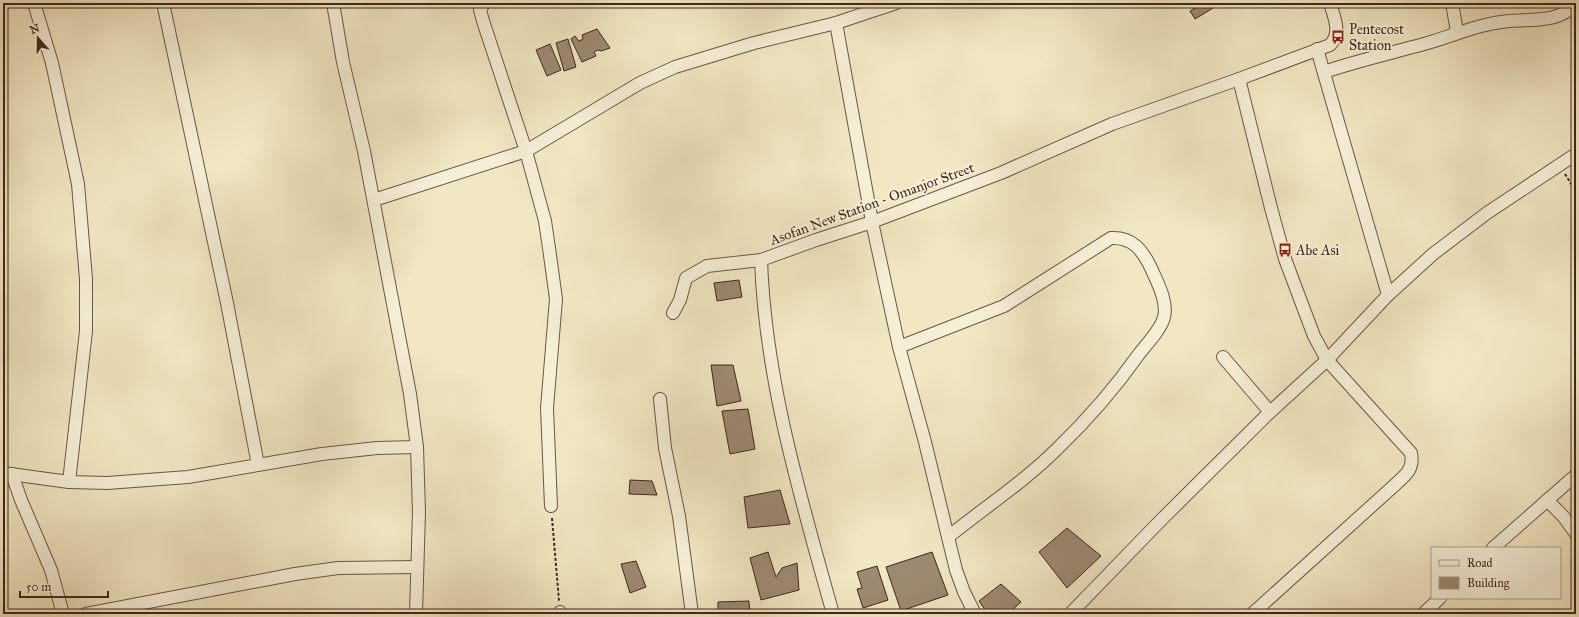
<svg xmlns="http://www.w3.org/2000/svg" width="1579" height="617" font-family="'IM FELL Great Primer',serif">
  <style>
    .building { fill: #9c8a72; stroke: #40261b }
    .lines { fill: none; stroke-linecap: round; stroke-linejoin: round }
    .minor-casing { stroke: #6c5645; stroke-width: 14 }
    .path { stroke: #40261b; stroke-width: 2; stroke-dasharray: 3 2; stroke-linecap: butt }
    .minor { stroke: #f6efd8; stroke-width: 12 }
    .labels { text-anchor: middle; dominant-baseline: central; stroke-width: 4; stroke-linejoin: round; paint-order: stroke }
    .poi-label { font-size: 14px; fill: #40261b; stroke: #f6efd8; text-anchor: start }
    .street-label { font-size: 14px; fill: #40261b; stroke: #f6efd8 }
  </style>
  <rect width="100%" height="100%" fill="#f1e7c3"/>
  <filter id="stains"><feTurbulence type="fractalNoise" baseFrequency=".005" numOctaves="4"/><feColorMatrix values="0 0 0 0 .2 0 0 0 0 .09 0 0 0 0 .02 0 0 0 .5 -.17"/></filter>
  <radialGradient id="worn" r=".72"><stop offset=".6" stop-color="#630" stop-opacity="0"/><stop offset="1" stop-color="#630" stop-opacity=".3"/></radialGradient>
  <g class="building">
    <path d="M1204,3H1211L1213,8L1195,19L1190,11Z"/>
    <path d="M597,29L610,48L601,51L598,50L594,52L596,56L582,62L571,39L575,36L579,41L583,39L582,35Z"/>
    <path d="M568,39L576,67L564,71L556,43Z"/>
    <path d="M550,44L561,70L547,76L536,50Z"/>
    <path d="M739,280L742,297L717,301L714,283Z"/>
    <path d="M711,365H733L741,401L717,406Z"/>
    <path d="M748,409L755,449L730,454L722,411Z"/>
    <path d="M630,480L652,481L657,495L629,494Z"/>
    <path d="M780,490L790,524L748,528L744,497Z"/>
    <path d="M1067,528L1101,556L1067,588L1039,552Z"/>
    <path d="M768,552L776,577L782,568L797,563L799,590L761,600L750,558Z"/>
    <path d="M932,552L948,595L901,611L886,567Z"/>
    <path d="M636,561L646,587L630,593L621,564Z"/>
    <path d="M877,566L888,600L863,608L857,589L862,588L857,572Z"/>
    <path d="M1001,584L1021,602L1008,614H988L979,601Z"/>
    <path d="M749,601L750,614H718V602Z"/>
  </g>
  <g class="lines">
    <g class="minor-casing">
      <g id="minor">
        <path d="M34,3L52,63L78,184L86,279V331L69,482"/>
        <path d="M163,3L227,303L258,465"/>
        <path d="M333,3L343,62L364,151L410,394L417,447L419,512L416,614"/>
        <path d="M484,3L480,10L483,21L526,151L545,221L549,248L556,299L547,408L551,506"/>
        <path d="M1452,3L1457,32"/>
        <path d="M836,23L872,222L899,347L925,442L956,570L964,592L975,614"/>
        <path d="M1317,49L1388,295"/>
        <path d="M1324,72C1357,61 1391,53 1424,44C1453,36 1480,23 1510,21C1530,19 1562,23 1575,3"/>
        <path d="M1239,79L1271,208L1285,259L1314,336L1327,360L1411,453C1414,468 1407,474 1397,483L1252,614"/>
        <path d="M374,200L526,151L640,83L675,67L754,43L836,23L896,3"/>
        <path d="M673,313L680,300L686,278L707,266L761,260"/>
        <path d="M899,347L1004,306L1111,238C1132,237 1142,249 1151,268C1157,282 1168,301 1164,317C1162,328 1146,345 1139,354C1115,388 1088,419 1058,448C1025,481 984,508 948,537"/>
        <path d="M1223,357L1270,412"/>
        <path d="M660,399L665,448L679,516L692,614"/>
        <path d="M3,473L69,482L107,483L188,477L322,454L377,448L417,447"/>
        <path d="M12,474L21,500L51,570L63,614"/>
        <path d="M1547,500L1563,516L1576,534"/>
        <path d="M1493,548L1576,475"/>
        <path d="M86,614L295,574L338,568L417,567"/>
        <path d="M560,614V612"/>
        <path d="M833,614C801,499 765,380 761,260L816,240L872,222L1001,173L1112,124L1239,79L1330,45C1342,33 1334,17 1330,3"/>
        <path d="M1070,614L1161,520L1270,412L1327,360L1388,295L1433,254L1487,213L1576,154"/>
        <path d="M1423,614L1440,598"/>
      </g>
    </g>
    <g class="path">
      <path d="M1565,174L1576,192"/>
      <path d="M552,518L559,601"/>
    </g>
    <use href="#minor" class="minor"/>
  </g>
  <defs>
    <g id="bus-bare" transform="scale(1.08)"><path d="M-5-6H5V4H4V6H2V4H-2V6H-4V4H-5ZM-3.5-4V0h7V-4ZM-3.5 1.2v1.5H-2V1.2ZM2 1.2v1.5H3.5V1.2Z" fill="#8f2418" stroke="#f6efd8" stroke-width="2.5" paint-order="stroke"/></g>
  </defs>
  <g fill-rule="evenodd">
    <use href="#bus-bare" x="1338" y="37"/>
    <use href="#bus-bare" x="1285" y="250"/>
  </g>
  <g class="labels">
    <g class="poi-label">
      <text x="1349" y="29">Pentecost<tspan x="1349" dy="16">Station</tspan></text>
      <text x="1296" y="250">Abe Asi</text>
    </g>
    <g class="street-label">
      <text transform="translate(872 204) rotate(-20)">Asofan New Station - Omanjor Street</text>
    </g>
  </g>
  <rect width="1579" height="617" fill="none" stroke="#f1e7c3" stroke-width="16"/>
  <rect x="4" y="4" width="1571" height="609" fill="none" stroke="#40261b" stroke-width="2"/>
  <rect x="8" y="8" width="1563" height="601" fill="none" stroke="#40261b"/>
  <rect x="1431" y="547" width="130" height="52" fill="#f6efd8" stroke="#ad9f8c"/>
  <rect x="1439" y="560" width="20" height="6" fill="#f6efd8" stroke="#ad9f8c"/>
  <text x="1467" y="567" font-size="12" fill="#40261b">Road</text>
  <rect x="1439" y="577" width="20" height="12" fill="#9c8a72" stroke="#ad9f8c"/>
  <text x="1467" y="587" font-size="12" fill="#40261b">Building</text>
  <g transform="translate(38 38) rotate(340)" stroke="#f6efd8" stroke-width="3" paint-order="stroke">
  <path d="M0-3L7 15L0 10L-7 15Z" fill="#40261b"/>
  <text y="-6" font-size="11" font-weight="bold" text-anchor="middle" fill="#40261b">N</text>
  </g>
  <path d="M20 591v6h88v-6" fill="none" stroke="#40261b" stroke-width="2"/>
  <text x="26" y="591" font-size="12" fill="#40261b" stroke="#f6efd8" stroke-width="3" paint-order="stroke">50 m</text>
  <rect width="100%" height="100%" filter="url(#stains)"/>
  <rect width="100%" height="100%" fill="url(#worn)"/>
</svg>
